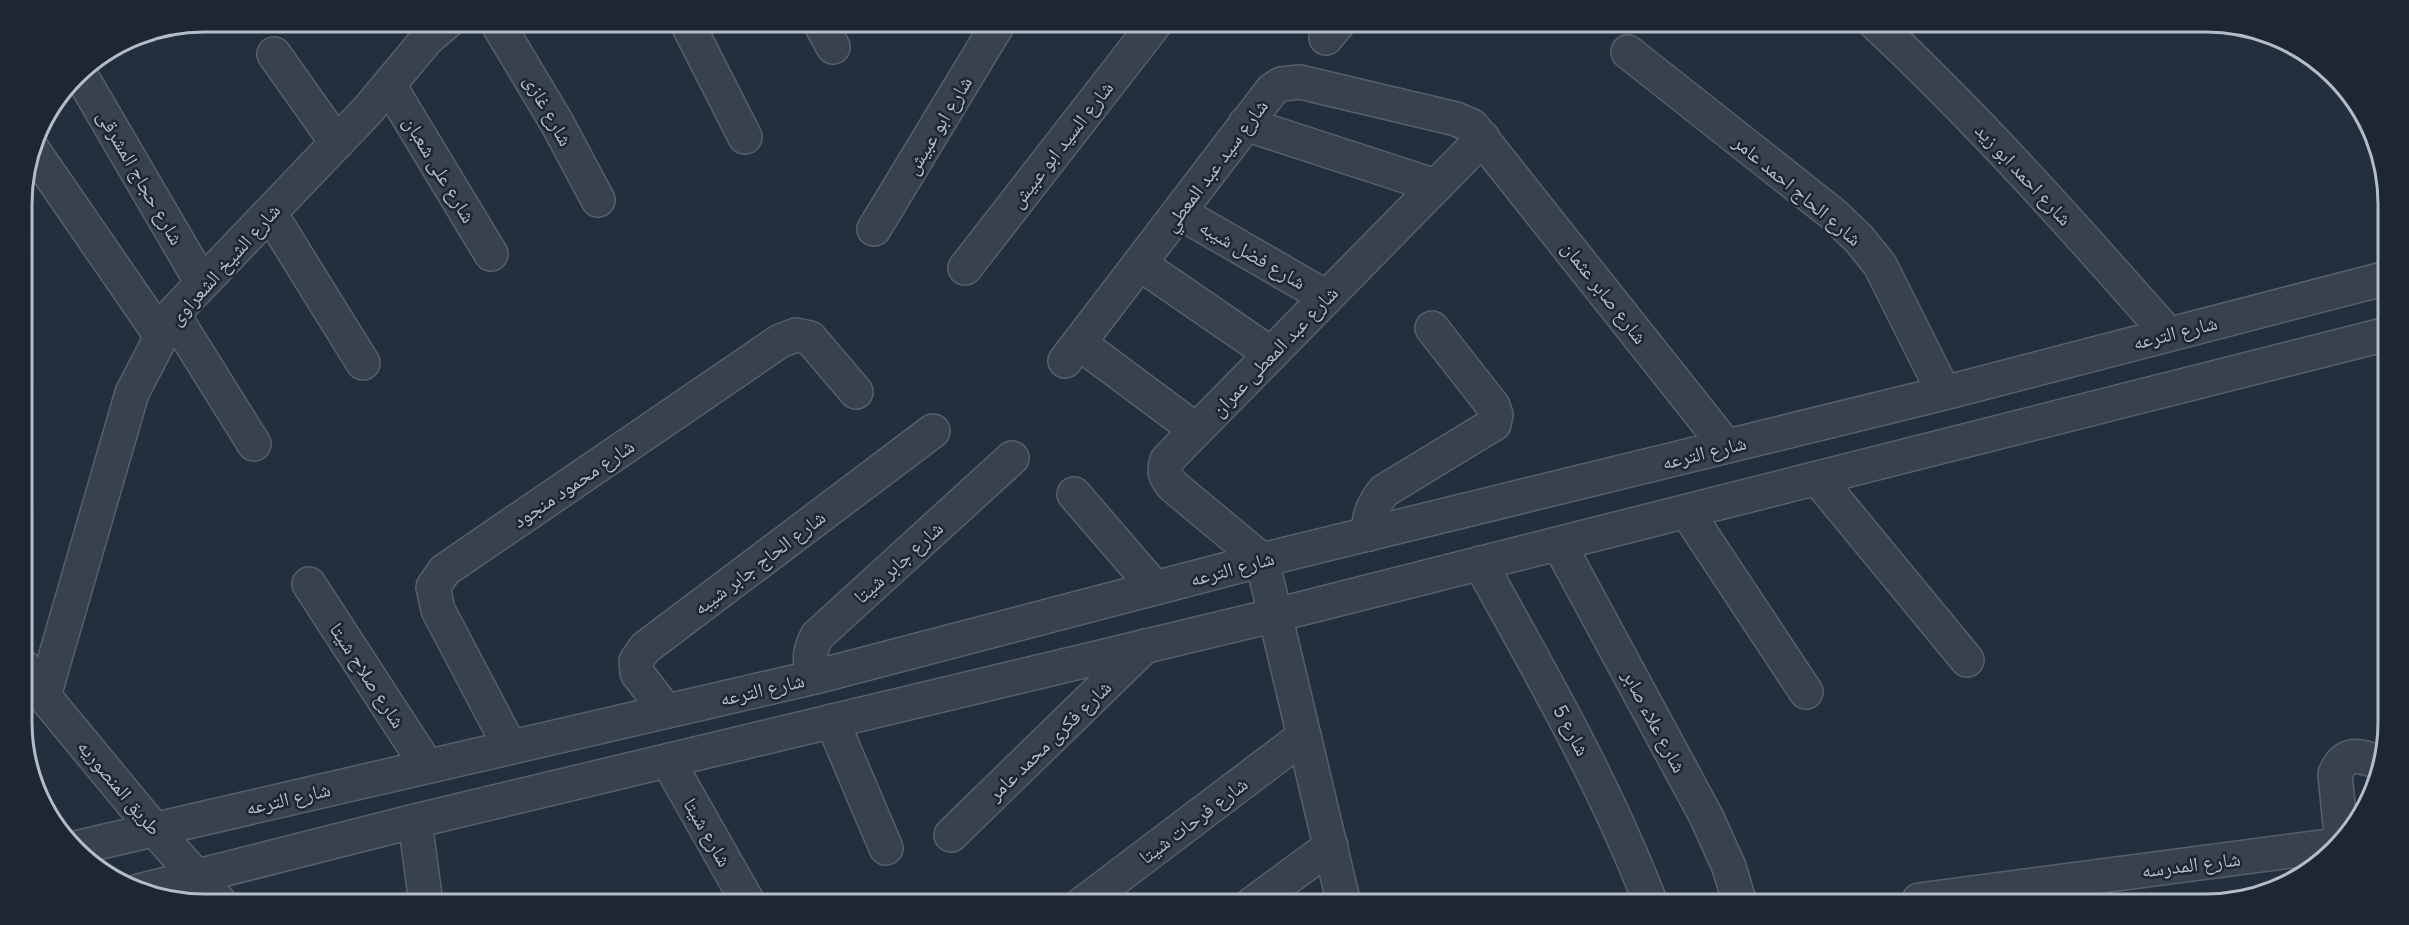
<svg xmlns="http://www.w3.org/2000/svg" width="2409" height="925" font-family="'IBM Plex Sans','Noto Naskh Arabic',sans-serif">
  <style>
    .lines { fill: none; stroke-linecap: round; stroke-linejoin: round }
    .minor-casing { stroke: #565f6c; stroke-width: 36 }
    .minor { stroke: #38414e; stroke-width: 33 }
    .labels { text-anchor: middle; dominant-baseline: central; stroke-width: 5; stroke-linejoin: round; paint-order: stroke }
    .street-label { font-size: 20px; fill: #b4bcc9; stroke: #1d2633 }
    .rim { fill: none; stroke: #b4bcc9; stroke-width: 3 }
  </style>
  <rect width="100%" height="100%" fill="#242f3e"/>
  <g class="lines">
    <g class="minor-casing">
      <g id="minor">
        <path d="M496,21L557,123L598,200"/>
        <path d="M686,21L745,137"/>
        <path d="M819,21L833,47"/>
        <path d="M1873,21C1978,119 2073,226 2168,334"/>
        <path d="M1326,38L1340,21"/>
        <path d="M1628,52L1833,214L1859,239L1880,265L1944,393"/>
        <path d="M274,54L337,143"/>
        <path d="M79,72L202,283"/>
        <path d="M389,85L491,254"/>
        <path d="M1245,124L1436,186"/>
        <path d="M33,150L161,336"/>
        <path d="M1179,212L1326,297"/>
        <path d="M270,213L363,363"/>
        <path d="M874,229L1000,21"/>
        <path d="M1140,264L1271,354"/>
        <path d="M965,268L1157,21"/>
        <path d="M173,314L254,444"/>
        <path d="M1079,343L1196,430"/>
        <path d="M1065,361L1272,90L1281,84L1300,82L1456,119L1472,126L1726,446"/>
        <path d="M1818,479L1967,660"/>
        <path d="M1074,494L1155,588"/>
        <path d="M1687,512L1806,692"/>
        <path d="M1369,534C1368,516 1373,505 1384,491L1494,424L1496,415L1493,406L1432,328"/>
        <path d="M1559,544L1706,816L1729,867L1740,904"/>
        <path d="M1480,563C1542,675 1605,784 1651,904"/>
        <path d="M309,584L427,766"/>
        <path d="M24,667L44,696L153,828L221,904"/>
        <path d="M815,677C808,660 809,652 817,636L1012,458"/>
        <path d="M44,696L132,393L173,314L367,111L427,39L448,21"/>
        <path d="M666,711L637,673L636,661L645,648L933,431"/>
        <path d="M832,721L886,848"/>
        <path d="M510,747L438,610L433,587L445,570L780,341L796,335L810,338L856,392"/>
        <path d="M668,761L749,904"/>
        <path d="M415,821L426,904"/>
        <path d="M951,835L1145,646"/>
        <path d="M75,848L815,677L1262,560L1944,393L2387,278"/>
        <path d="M139,891L415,821L1276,615L2387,334"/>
        <path d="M1919,900L2329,846L2341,836L2335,774C2346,749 2360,756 2381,763"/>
        <path d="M1082,904L1304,736"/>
        <path d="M1252,904L1331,846"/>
        <path d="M1344,904L1262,560L1173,486C1165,477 1163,471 1167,460L1483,138"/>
      </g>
    </g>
    <use href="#minor" class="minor"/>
  </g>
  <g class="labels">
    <g class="street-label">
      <text transform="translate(549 110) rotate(61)">شارع غازى</text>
      <text transform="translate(938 125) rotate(-59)">شارع ابو عبيش</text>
      <text transform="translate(1061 144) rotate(-52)">شارع السيد ابو عبيش</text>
      <text transform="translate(1215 165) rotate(-53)">شارع سيد عبد المعطي</text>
      <text transform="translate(440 169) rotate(59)">شارع على شعبان</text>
      <text transform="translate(2024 174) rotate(47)">شارع احمد ابو زيد</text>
      <text transform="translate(141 177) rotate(60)">شارع حجاج المشرقى</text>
      <text transform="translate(1798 190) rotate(40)">شارع الحاج احمد عامر</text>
      <text transform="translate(1253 254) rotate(30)">شارع فضل شيبه</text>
      <text transform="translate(224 264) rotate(-48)">شارع الشيخ الشعراوى</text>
      <text transform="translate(1605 292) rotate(52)">شارع صابر عثمان</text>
      <text transform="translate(2175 332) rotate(-14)">شارع الترعه</text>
      <text transform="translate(1274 351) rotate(-46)">شارع عبد المعطى عمران</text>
      <text transform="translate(1704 452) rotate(-14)">شارع الترعه</text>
      <text transform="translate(573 483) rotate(-34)">شارع محمود منجود</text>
      <text transform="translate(759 562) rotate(-37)">شارع الحاج جابر شيبه</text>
      <text transform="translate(898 562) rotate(-42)">شارع جابر شيتا</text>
      <text transform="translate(1232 568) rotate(-15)">شارع الترعه</text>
      <text transform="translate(368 675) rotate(57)">شارع صلاح شيتا</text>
      <text transform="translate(762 689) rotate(-13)">شارع الترعه</text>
      <text transform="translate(1655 721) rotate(62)">شارع علاء صابر</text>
      <text transform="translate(1572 730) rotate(62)">شارع 5</text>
      <text transform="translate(1049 740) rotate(-44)">شارع فكرى محمد عامر</text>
      <text transform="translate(120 787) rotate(50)">طريق المنصوريه</text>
      <text transform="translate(288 798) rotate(-13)">شارع الترعه</text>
      <text transform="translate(1193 820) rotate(-37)">شارع فرحات شيتا</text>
      <text transform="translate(708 832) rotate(60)">شارع شيتا</text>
      <text transform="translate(2191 864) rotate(-7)">شارع المدرسه</text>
    </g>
  </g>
  <path d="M0 0H2409V925H0ZM204 32H2206A172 172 0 0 1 2378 204V722A172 172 0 0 1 2206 894H204A172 172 0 0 1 32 722V204A172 172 0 0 1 204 32Z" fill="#1d2633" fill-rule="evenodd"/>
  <path class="rim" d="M204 32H2206A172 172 0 0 1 2378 204V722A172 172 0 0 1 2206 894H204A172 172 0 0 1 32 722V204A172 172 0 0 1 204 32Z"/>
</svg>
